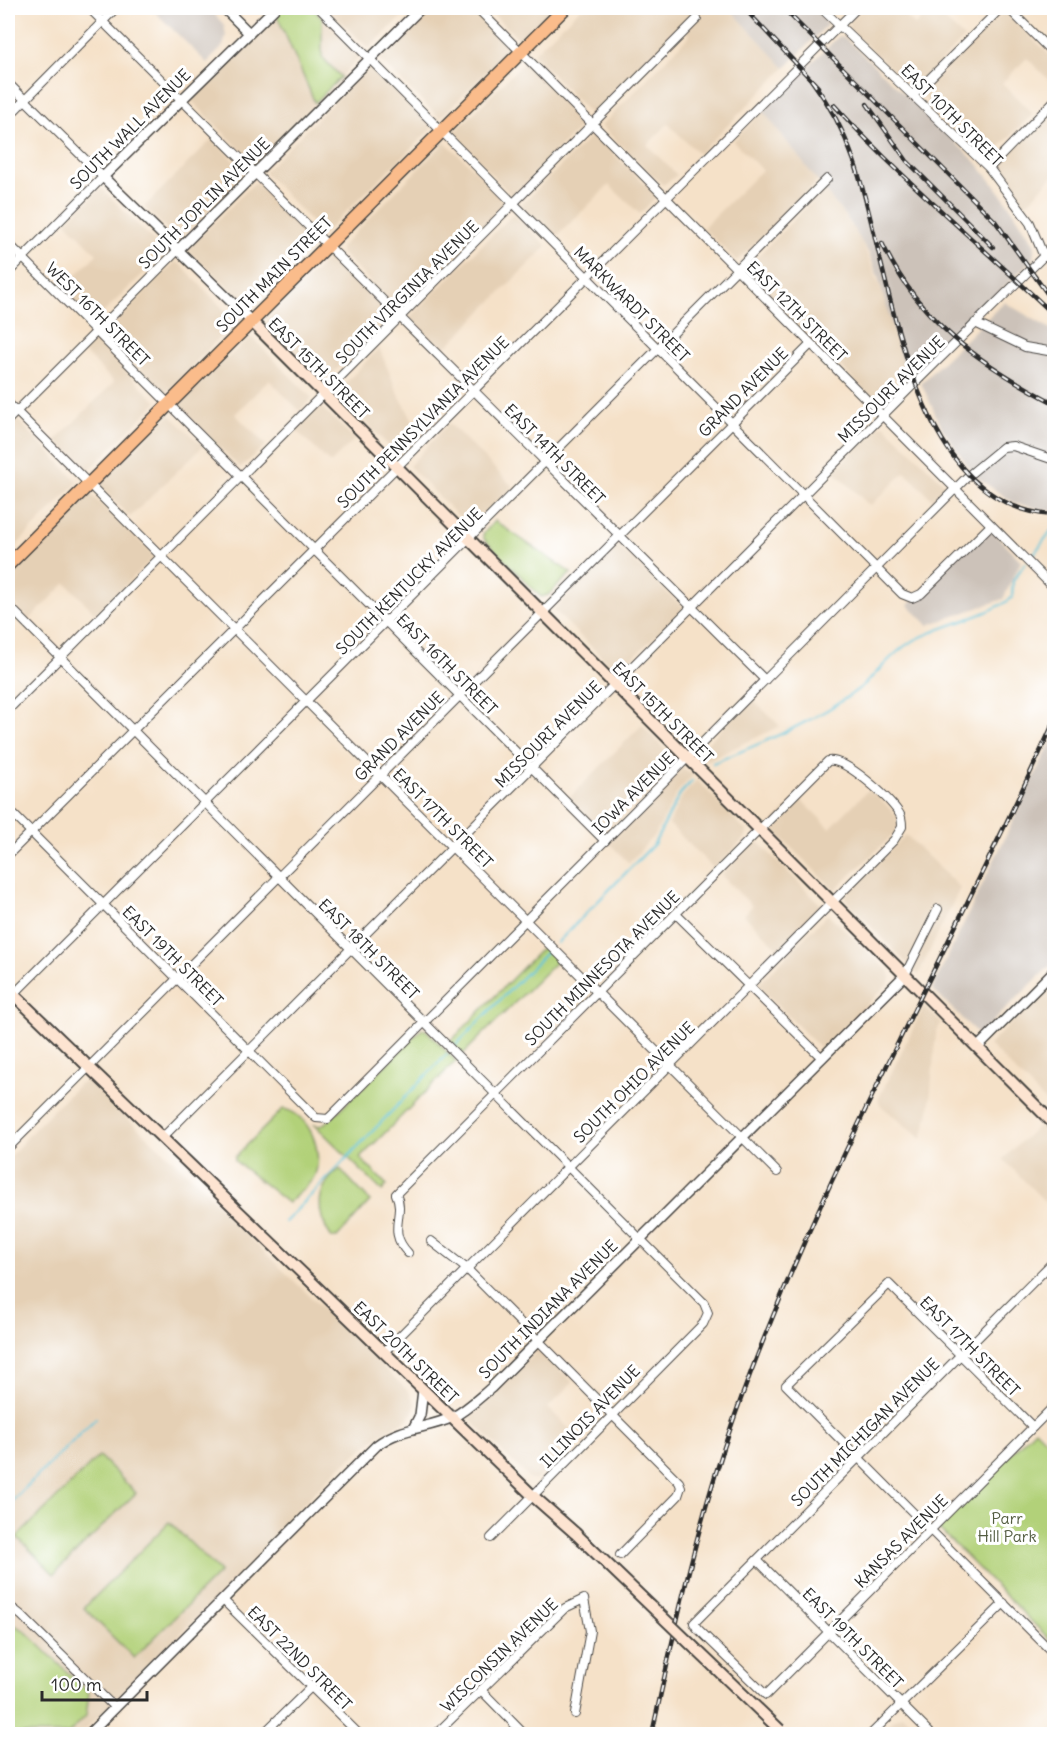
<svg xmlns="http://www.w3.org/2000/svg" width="1062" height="1742" font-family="Delius,sans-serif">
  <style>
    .built { fill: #e5d0b5 }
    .industrial { fill: #ccc2b9 }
    .green { fill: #b2d179; stroke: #6e7e52; stroke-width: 1.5 }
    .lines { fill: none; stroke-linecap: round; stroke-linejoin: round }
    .stream { stroke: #5ec4db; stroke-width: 2 }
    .minor-casing { stroke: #494643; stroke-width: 10 }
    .tertiary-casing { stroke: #494643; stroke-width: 12 }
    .secondary-casing { stroke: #494643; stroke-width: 14 }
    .primary-casing { stroke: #494643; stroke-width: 15 }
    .minor { stroke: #fff; stroke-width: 8 }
    .tertiary { stroke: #fff; stroke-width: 9 }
    .secondary { stroke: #fde4d1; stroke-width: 10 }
    .primary { stroke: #fabc8b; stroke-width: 12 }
    .rail-casing { stroke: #2b2b2b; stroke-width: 4.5 }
    .rail { stroke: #fff; stroke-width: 2; stroke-dasharray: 7; stroke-linecap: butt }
    .secondary-bridge-casing { stroke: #494643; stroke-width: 14; stroke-linecap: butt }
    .secondary-bridge { stroke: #fde4d1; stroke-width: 10 }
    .labels { text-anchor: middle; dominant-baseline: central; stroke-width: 6; stroke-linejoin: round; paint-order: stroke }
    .street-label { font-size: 16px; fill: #2b2b2b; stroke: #fff }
    .park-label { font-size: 16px; fill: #545d42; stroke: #fff }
  </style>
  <rect width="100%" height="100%" fill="#fff"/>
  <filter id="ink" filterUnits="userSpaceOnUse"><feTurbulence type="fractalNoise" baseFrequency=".0167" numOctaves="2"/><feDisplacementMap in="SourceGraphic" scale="12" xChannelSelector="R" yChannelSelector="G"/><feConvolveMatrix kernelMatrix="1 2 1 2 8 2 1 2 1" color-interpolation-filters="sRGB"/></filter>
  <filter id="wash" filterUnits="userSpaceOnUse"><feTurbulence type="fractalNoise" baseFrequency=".008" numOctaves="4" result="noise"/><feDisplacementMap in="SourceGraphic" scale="24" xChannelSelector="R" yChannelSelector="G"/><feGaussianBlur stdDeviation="1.35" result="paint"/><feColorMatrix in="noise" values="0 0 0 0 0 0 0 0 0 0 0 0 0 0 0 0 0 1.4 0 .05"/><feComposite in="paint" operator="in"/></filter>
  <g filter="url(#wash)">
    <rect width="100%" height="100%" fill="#f5e1c8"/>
    <g class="built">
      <path d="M326,8H411L369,48Z"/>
      <path d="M429,8H471L510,48L440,118L379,59Z"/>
      <path d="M486,8H552L519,39Z"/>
      <path d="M581,8H729L785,68L699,154L668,124L647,145L677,175L663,185L601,126L690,35L682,27L593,117L533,54Z"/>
      <path d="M864,8H897L915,25L932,8L964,38L918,85L910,86L849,29V23Z"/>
      <path d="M1004,11L1054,59V85L1027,58L1002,83L1033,114L988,158L983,156L921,94Z"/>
      <path d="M276,13L315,103L254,163L191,100Z"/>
      <path d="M322,18L360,55L341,77L322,57Z"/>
      <path d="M524,62L547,83L583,124L512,196L454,133Z"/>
      <path d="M370,66L432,128L323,234L264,172Z"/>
      <path d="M1054,105V175L1023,207L996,165Z"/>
      <path d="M763,111L818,181L737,261L703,228L762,170L733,141Z"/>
      <path d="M593,134L655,194V198L640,214L609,185L555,238L523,207L522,204Z"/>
      <path d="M213,138L245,173L181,237L176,238L144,207Z"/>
      <path d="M445,142L472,167L504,202V206L399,309L341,253L340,248Z"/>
      <path d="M255,182L315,242L250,306L190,252L189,248Z"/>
      <path d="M101,188L165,252L94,322L61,290L97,254L66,222Z"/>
      <path d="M824,189L861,239L884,298L908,385L886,406H880L747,271L748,266Z"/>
      <path d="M513,214L547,246L441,352L409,318Z"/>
      <path d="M330,256L391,316L325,381L266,321Z"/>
      <path d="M175,262L180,264L235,321L166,393L105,333Z"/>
      <path d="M251,337L312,398L300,411L269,380L235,414L266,445L240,468L179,406L215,369Z"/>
      <path d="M95,341L157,402L87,472L55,441L114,382L83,351Z"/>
      <path d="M379,348L397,391L420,434L399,453L394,451L336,393Z"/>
      <path d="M320,406L355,439L330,463L295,429Z"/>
      <path d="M170,415L203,446L130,517L102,488L100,483Z"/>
      <path d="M18,420L78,482L8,554V428Z"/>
      <path d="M449,423L513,487L474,526H468L409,466Z"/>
      <path d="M884,425L946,485V491L935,502L905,472L870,506L834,471L878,426Z"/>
      <path d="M90,494L151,552L153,558L96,614L66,583L29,620L8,598V576Z"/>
      <path d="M617,545L682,607L681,612L617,672L554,610Z"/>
      <path d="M752,699L780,726L705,762L699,751Z"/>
      <path d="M642,725L675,761L609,829L603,831L569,798Z"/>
      <path d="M683,768L693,775L678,791L656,833L629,863L609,843Z"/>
      <path d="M697,780L747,832L746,837L714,869L669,824L682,797Z"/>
      <path d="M870,788L897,816L898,830L835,890L772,829V823L798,797L830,828Z"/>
      <path d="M906,835L960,888L918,975L845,899L846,894Z"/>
      <path d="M757,841L821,905L779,949L744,915L752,906L721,875Z"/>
      <path d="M828,914L889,972L891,977L887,985L821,1049L758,985Z"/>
      <path d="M1054,981V1107L1052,1108L989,1045Z"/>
      <path d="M924,1006L941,1023L936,1033L929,1111L922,1139L880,1105L878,1100Z"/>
      <path d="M86,1081L203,1187L229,1218L408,1391L416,1404L410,1418L380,1435L340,1467L287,1520L285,1529L81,1734H8V1159L35,1128L80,1083Z"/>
      <path d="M1041,1123L1054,1136V1211L1003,1159Z"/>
      <path d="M538,1350L573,1382L548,1408L579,1438L535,1481L530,1479L470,1419Z"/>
      <path d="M903,1715L923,1733L880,1734L896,1718Z"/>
    </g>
    <g class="industrial">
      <path d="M151,8H209L224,25L226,36L223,46L207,63Z"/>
      <path d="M729,8H813L824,19L827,25L785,68Z"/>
      <path d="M839,36L844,37L976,162L1001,193L1035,245L1033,258L908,385L878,277L869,254L851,224L763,111Z"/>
      <path d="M1004,302L1054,331V512L1014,503L975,476L942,428L921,383Z"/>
      <path d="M987,526L1021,561L1003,599L928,625L908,605Z"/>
      <path d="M1054,736V962L979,1035L932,989Z"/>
    </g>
    <g class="green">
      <path d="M282,8H312L322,18V57L341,77L315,103L276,13Z"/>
      <path d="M495,521L571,573L548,595L541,597L484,539L483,534Z"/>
      <path d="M544,946L558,960L462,1055L450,1042Z"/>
      <path d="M422,1029L426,1030L456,1061L360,1158L387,1185L382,1191L315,1125L320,1126L330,1120Z"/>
      <path d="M283,1109C309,1113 325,1152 314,1177C309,1186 295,1196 288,1203L235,1161V1157Z"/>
      <path d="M340,1169L370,1201L337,1238H332C315,1214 315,1187 340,1169Z"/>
      <path d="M1035,1429L1054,1448V1644L938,1528Z"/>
      <path d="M99,1456L136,1493L54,1574L17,1537Z"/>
      <path d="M169,1522L220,1572L134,1658L84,1608Z"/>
      <path d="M8,1622L24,1630L89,1693L86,1716L68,1734H8Z"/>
    </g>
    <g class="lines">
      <g class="stream">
        <path d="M1030,559L1054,527"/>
        <path d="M713,763C762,743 817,721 860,688C878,674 890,654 911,642C943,624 982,619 1012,598L1013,581L1025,563"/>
        <path d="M557,943L654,844L680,794L692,781"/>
        <path d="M455,1046L548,951"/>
        <path d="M285,1222L447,1054"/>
        <path d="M8,1505L96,1418"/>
      </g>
    </g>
  </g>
  <g filter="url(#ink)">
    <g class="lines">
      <g class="minor-casing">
        <g id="minor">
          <path d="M89,8L765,680"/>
          <path d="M319,8L902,594L912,598L921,594L991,525"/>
          <path d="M477,8L1054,588"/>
          <path d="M821,8L989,168L1030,223L1044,257"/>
          <path d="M1008,8L1054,54"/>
          <path d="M8,83L103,177L8,273"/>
          <path d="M913,95L1001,8"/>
          <path d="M8,117L116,8"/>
          <path d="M989,168L1054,101"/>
          <path d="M8,243L605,841"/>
          <path d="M975,323L1025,347L1054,352"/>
          <path d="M8,403L777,1172"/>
          <path d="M8,420L177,251"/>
          <path d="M8,605L704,1303L708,1313L703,1324L491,1538"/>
          <path d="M8,710L697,19"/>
          <path d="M8,809L316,1118L328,1119L969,475L1003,447L1013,446L1054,460"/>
          <path d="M8,855L857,8"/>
          <path d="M676,914L822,1058"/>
          <path d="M905,975L938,909"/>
          <path d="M8,1000L827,179"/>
          <path d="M162,1138L915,383L1054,246"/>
          <path d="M8,1148L811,344"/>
          <path d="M431,1241L467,1269L679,1482L681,1487L678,1496L620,1555"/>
          <path d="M1054,1261L694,1623L697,1628L766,1695L1054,1406"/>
          <path d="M384,1352L894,840L902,827C902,822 902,817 899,813C889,798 845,757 828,761L396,1194C406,1215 386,1230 408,1253"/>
          <path d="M1033,1427L889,1284L786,1385L1054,1654"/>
          <path d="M757,1560L931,1734"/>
          <path d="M223,1600L359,1734"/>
          <path d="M8,1605L21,1615L115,1708"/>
          <path d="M481,1690L524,1734"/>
          <path d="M263,1734L311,1687"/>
          <path d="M436,1734L565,1608L584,1599L590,1631L575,1714"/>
          <path d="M871,1734L1004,1603"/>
        </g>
      </g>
      <g class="tertiary-casing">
        <g id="tertiary">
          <path d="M224,8L249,33"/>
          <path d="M177,251L421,8"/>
          <path d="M250,320L103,177L275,8"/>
          <path d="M978,1047L1054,971"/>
          <path d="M414,1427L420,1415L423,1390"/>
          <path d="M89,1734L377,1445C401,1427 427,1429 453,1417C467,1410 479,1398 491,1388L905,975"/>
        </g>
      </g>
      <g class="secondary-casing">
        <g id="secondary">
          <path d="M250,320L1054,1124"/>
          <path d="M8,989L533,1496L575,1533"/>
        </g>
      </g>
      <g class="primary-casing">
        <path id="primary" d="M8,565L565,8"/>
      </g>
      <use href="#minor" class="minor"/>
      <use href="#tertiary" class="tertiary"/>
      <use href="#secondary" class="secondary"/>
      <use href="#primary" class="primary"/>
      <g class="rail-casing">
        <g id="rail">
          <path d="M744,8L818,87"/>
          <path d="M783,8L995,221L1054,303"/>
          <path d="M812,81C830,105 844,132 854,161C892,267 905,507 1054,515"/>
          <path d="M867,104L907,161L993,247"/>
          <path d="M834,105C902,180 981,245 1054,315"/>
          <path d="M882,243C920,323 979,363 1054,403"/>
          <path d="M652,1734C675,1628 697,1523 733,1421C818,1180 948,953 1054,722"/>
        </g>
      </g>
      <use href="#rail" class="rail"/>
      <g class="secondary-bridge-casing">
        <path id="secondary-bridge" d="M575,1533L780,1730"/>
      </g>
      <use href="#secondary-bridge" class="secondary-bridge"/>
    </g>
  </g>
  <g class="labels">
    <g class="street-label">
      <text transform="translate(952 115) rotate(45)">EAST 10TH STREET</text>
      <text transform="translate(130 129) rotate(-45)">SOUTH WALL AVENUE</text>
      <text transform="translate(204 203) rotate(-45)">SOUTH JOPLIN AVENUE</text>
      <text transform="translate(274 274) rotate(-45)">SOUTH MAIN STREET</text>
      <text transform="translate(407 292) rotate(-45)">SOUTH VIRGINIA AVENUE</text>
      <text transform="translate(632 304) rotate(45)">MARKWARDT STREET</text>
      <text transform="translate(797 311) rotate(45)">EAST 12TH STREET</text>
      <text transform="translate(98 314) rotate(45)">WEST 16TH STREET</text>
      <text transform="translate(319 368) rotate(45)">EAST 15TH STREET</text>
      <text transform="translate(891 389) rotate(-45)">MISSOURI AVENUE</text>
      <text transform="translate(743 392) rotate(-45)">GRAND AVENUE</text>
      <text transform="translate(423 422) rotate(-45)">SOUTH PENNSYLVANIA AVENUE</text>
      <text transform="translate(555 454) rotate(45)">EAST 14TH STREET</text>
      <text transform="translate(409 581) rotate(-45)">SOUTH KENTUCKY AVENUE</text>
      <text transform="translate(447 664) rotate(45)">EAST 16TH STREET</text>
      <text transform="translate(663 712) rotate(45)">EAST 15TH STREET</text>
      <text transform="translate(548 734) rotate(-45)">MISSOURI AVENUE</text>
      <text transform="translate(399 736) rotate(-45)">GRAND AVENUE</text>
      <text transform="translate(633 793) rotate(-45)">IOWA AVENUE</text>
      <text transform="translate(443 818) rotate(45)">EAST 17TH STREET</text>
      <text transform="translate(369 949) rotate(45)">EAST 18TH STREET</text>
      <text transform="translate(173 956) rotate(45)">EAST 19TH STREET</text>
      <text transform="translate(602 968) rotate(-45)">SOUTH MINNESOTA AVENUE</text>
      <text transform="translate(634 1082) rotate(-45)">SOUTH OHIO AVENUE</text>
      <text transform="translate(548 1309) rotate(-45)">SOUTH INDIANA AVENUE</text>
      <text transform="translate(970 1346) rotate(45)">EAST 17TH STREET</text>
      <text transform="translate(406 1352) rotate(44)">EAST 20TH STREET</text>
      <text transform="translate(590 1416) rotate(-46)">ILLINOIS AVENUE</text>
      <text transform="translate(865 1432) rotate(-45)">SOUTH MICHIGAN AVENUE</text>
      <text transform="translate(901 1541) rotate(-45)">KANSAS AVENUE</text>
      <text transform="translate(853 1638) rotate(45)">EAST 19TH STREET</text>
      <text transform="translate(499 1655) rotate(-44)">WISCONSIN AVENUE</text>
      <text transform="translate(300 1658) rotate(45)">EAST 22ND STREET</text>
    </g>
    <g class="park-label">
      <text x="1007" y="1518">Parr<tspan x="1007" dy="18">Hill Park</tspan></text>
    </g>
  </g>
  <rect width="1062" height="1742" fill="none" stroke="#fff" stroke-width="30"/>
  <path d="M42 1691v9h105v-9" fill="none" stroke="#2b2b2b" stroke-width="3"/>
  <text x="51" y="1691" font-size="18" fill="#2b2b2b" stroke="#ffffff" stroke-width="4.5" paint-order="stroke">100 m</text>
</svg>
